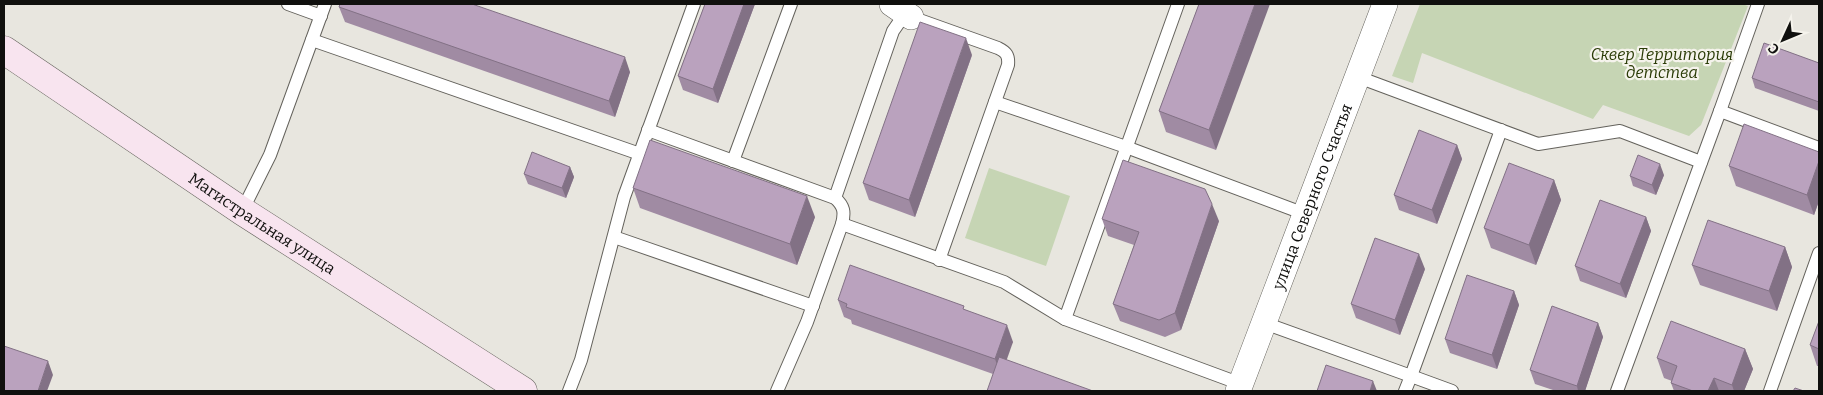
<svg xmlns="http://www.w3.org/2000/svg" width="1823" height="395" font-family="Bitter,serif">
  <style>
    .green { fill: #c6d5b4 }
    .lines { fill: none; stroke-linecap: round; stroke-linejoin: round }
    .lane-casing { stroke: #64625c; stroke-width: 14 }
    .street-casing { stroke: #64625c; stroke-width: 26 }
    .secondary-casing { stroke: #64625c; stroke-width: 29 }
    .lane { stroke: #fff; stroke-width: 12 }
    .street { stroke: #fff; stroke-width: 25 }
    .secondary { stroke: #f8e4ef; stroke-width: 28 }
    .wall { fill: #a08ba3 }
    .shaded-wall { fill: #827185 }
    .building { fill: #baa2be; stroke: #827185 }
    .labels { text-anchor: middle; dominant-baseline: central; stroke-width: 4.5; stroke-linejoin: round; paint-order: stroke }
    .park-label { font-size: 16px; font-style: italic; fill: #2a3b06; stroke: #f5f3ec }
    .street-label { font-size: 16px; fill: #10100e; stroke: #f5f3ec }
  </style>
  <rect width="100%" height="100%" fill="#e8e6df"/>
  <g class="green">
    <path d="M1420,4H1742L1748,6L1701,125L1689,136L1603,105L1593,119L1422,53L1413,83L1392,76Z"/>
    <path d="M989,168L1070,196L1046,266L965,238Z"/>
  </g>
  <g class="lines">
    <g class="lane-casing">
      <g id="lane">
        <path d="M288,4L321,16"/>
        <path d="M312,40L640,154"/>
        <path d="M1358,77L1538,144L1620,131L1701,162"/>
        <path d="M995,102L1126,147L1305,214"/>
        <path d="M1720,111L1758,4"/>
        <path d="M648,130L835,198C844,206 845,212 842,224L807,322L777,391"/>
        <path d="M733,161L791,4"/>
        <path d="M835,198L893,31L902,18L911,17L998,48C1006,52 1009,55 1008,65L939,260"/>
        <path d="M242,211L270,155L325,4"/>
        <path d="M842,224L1004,282L1065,319L1241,384"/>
        <path d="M614,237L813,306"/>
        <path d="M1065,319L1178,4"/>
        <path d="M1264,323L1411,376L1501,130"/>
        <path d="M569,391L581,360L624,197L694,4"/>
        <path d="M1405,391L1411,376L1452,391"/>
        <path d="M1617,391L1720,111L1819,148"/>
        <path d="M1770,391L1819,253"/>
      </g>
    </g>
    <g class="street-casing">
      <g id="street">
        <path d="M892,4L911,17"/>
        <path id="s1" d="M1238,391L1385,4"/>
      </g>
    </g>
    <g class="secondary-casing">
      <g id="secondary">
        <path id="s2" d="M4,50L242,211L523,391"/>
      </g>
    </g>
    <use href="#lane" class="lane"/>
    <use href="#street" class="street"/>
    <use href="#secondary" class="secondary"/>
  </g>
  <g class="wall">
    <path d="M705,4H755L718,103L683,90L678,76Z"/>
    <path d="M1199,4L1216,150L1166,132L1159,111Z"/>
    <path d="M339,7L630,72L615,117L345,22Z"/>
    <path d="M972,55L915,217L869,200L863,183Z"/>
    <path d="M1819,63V111L1755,88L1752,78Z"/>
    <path d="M1457,145L1462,159L1437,224L1399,210L1394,195Z"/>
    <path d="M1819,152V201L1814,215L1736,186L1729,166Z"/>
    <path d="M570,167L574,177L566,198L528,184L524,174Z"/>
    <path d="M1664,175L1656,195L1633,186L1630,176Z"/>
    <path d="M1554,180L1561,200L1536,265L1491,248L1484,228Z"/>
    <path d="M633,188L815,217L797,265L640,208Z"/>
    <path d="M1646,217L1651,231L1626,298L1580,281L1575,266Z"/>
    <path d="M1102,219L1219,221L1181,330L1165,337L1120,321L1113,304L1134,245L1108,236Z"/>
    <path d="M1785,247L1792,267L1777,311L1700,285L1692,265Z"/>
    <path d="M1425,269L1400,335L1356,318L1351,304Z"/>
    <path d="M1514,291L1519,305L1497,369L1450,353L1445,339Z"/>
    <path d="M838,300L966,310L1013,342L993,374L852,324L851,320L844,317Z"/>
    <path d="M1819,321V366H1817L1810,345Z"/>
    <path d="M1598,323L1603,337L1585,391H1556L1535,384L1530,370Z"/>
    <path d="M1745,349L1753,369L1744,391H1674L1671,383L1672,381L1664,378L1657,358Z"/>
  </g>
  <g class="shaded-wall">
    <path d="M744,4H755L718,103L713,89Z"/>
    <path d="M1255,4H1270L1216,150L1209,130Z"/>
    <path d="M966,38L972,55L915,217L909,200Z"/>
    <path d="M625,57L630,72L615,117L609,101Z"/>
    <path d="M1457,145L1462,159L1437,224L1432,210Z"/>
    <path d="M1819,161V201L1814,215L1807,195Z"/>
    <path d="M1660,164L1664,175L1656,195L1652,185Z"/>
    <path d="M570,167L574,177L566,198L562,188Z"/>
    <path d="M1554,180L1561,200L1536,265L1529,245Z"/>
    <path d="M807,196L815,217L797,265L790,244Z"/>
    <path d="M1212,204L1219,221L1181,330L1175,313Z"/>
    <path d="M1646,217L1651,231L1626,298L1620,284Z"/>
    <path d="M1785,247L1792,267L1777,311L1769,291Z"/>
    <path d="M1419,254L1425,269L1400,335L1395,320Z"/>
    <path d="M1514,291L1519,305L1497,369L1492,355Z"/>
    <path d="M1598,323L1603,337L1585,391H1578L1577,386Z"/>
    <path d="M1007,325L1013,342L1001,376L995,359Z"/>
    <path d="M1745,349L1753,369L1744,391H1734L1732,385Z"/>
    <path d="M48,361L53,375L47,391H38Z"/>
    <path d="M1714,378L1719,391H1708Z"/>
    <path d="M1373,381L1377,391H1370Z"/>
  </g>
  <g class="building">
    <path d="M340,4H472L625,57L609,101L339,7Z"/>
    <path d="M705,4H744L713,89L678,76Z"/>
    <path d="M1199,4H1255L1209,130L1159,111Z"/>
    <path d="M920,22L966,38L909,200L863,183Z"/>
    <path d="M1764,43L1819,63V102L1752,78Z"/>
    <path d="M1744,124L1819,152V161L1807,195L1729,166Z"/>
    <path d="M1419,130L1457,145L1432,210L1394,195Z"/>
    <path d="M650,140L807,196L790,244L633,188Z"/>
    <path d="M532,152L570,167L562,188L524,174Z"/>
    <path d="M1638,155L1660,164L1652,185L1630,176Z"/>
    <path d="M1123,160L1205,189L1212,204L1175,313L1159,320L1113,304L1139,232L1102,219Z"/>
    <path d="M1509,163L1554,180L1529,245L1484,228Z"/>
    <path d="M1600,200L1646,217L1620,284L1575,266Z"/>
    <path d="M1708,220L1785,247L1769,291L1692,265Z"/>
    <path d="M1375,238L1419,254L1395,320L1351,304Z"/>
    <path d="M850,265L964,306L963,309L1007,325L995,359L846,307L847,304L838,300Z"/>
    <path d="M1467,275L1514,291L1492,355L1445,339Z"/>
    <path d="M1552,306L1598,323L1577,386L1530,370Z"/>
    <path d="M1671,321L1745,349L1732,385L1714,378L1708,391H1693L1671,383L1677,366L1657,358Z"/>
    <path d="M1819,321V349L1810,345Z"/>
    <path d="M4,346L48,361L38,391H4Z"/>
    <path d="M999,357L1093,391H987Z"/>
    <path d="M1326,365L1373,381L1370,391H1317Z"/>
    <path d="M1795,388L1804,391H1793Z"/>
  </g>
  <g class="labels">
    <g class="park-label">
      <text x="1662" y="54">Сквер Территория<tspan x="1662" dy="18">детства</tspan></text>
    </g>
    <g class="street-label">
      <text stroke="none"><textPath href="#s1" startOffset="208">улица Северного Счастья</textPath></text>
      <text stroke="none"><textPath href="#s2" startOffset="311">Магистральная улица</textPath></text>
    </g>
  </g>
  <rect width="1823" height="395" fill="none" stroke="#10100e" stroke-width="10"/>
  <g transform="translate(1783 40) rotate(226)" stroke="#f5f3ec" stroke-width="4" paint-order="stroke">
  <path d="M0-4L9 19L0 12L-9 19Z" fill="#10100e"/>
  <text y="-8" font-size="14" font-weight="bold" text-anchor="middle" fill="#10100e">С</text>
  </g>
</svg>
